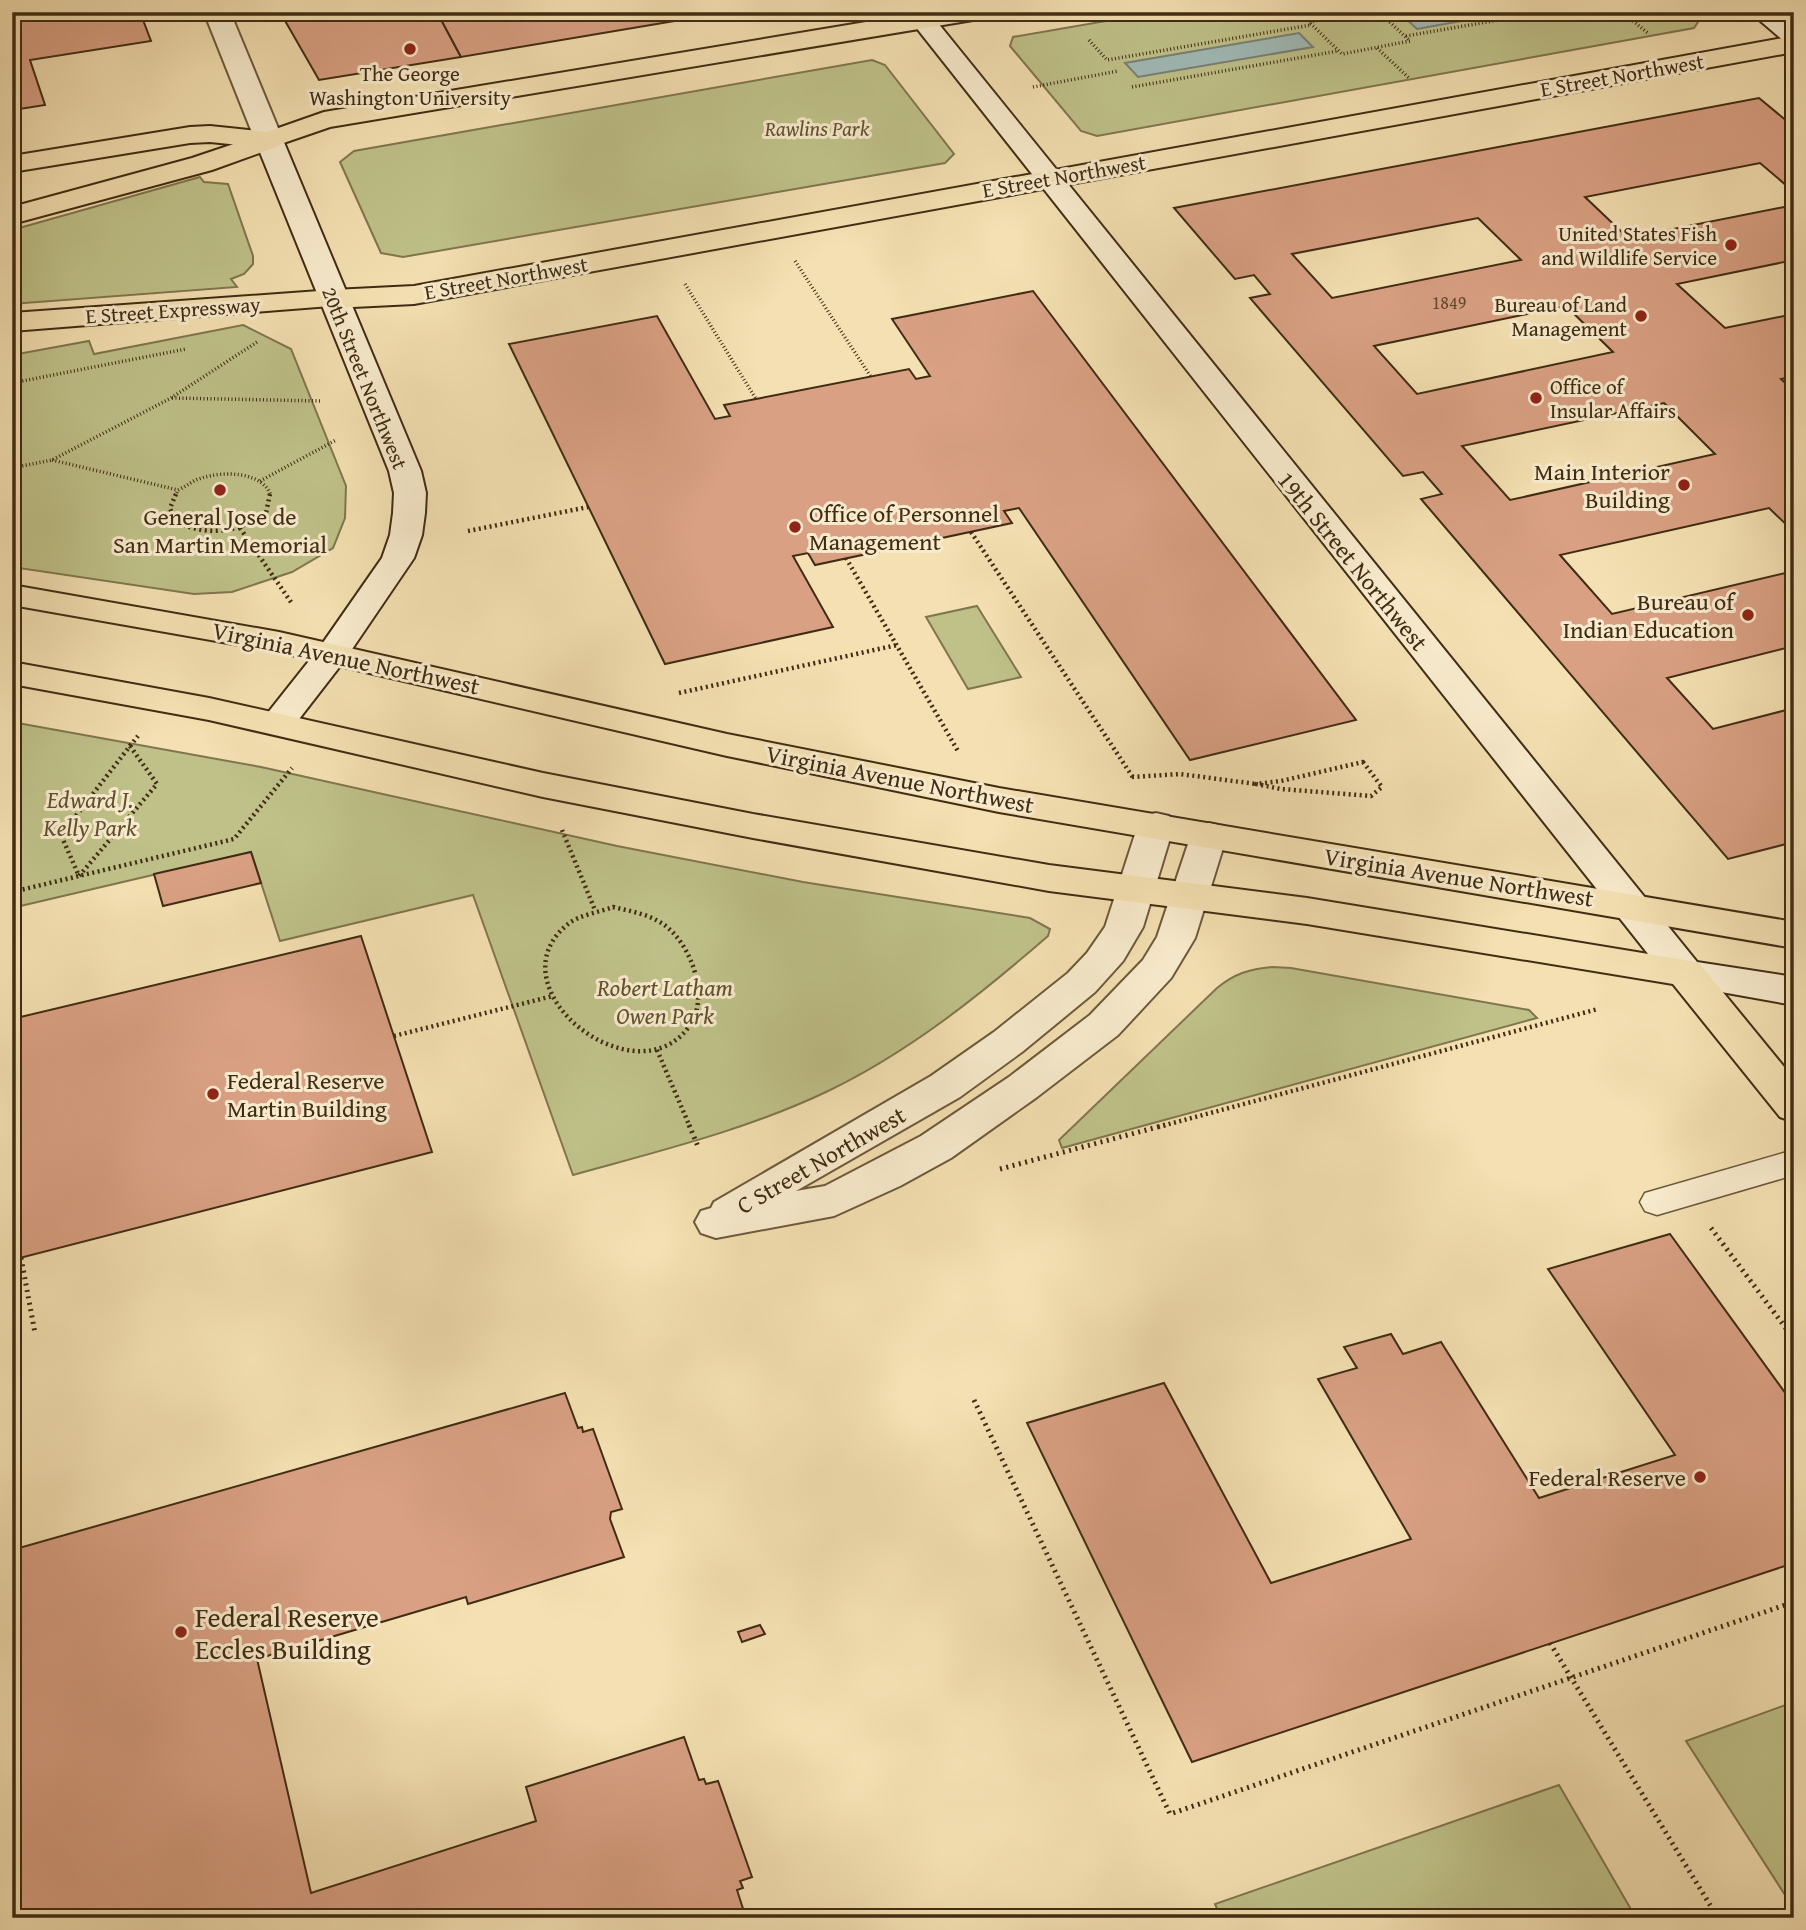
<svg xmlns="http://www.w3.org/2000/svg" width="1806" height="1930" font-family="'Gentium Book Plus',serif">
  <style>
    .green { fill: #bfc189; stroke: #80764e; stroke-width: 2 }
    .water { fill: #a0bab7; stroke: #7a8175; stroke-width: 2 }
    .building { fill: #d9a083; stroke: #402c13; stroke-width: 2; fill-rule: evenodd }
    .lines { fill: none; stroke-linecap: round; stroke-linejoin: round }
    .service-casing { stroke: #6d593b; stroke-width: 3 }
    .minor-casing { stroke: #6d593b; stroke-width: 4 }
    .tertiary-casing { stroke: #6d593b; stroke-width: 4 }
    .secondary-casing { stroke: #402c13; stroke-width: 4 }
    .primary-casing { stroke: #402c13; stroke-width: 4 }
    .motorway-casing { stroke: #402c13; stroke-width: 4 }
    .path-far2 { stroke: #402c13; stroke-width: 3.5; stroke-dasharray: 1 2.5; stroke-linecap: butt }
    .path-far1 { stroke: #402c13; stroke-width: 4.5; stroke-dasharray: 2 3.5; stroke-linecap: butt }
    .path { stroke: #402c13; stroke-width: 5; stroke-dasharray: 2 4.5; stroke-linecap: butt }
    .service { fill: #f8ebcd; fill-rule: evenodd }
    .minor { fill: #f8ebcd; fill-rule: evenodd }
    .tertiary { fill: #f8ebcd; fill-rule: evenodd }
    .secondary { fill: #f8ebcd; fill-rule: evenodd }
    .primary { fill: #f4e0b2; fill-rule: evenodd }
    .motorway { fill: #f4e0b2; fill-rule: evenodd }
    .poi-dot { fill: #8f2418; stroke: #f8ebcd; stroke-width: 2.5 }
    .labels { text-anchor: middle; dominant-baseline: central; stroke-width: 6; stroke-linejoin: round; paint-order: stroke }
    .far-number-label { font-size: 18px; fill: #66492f }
    .far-poi-label { font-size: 21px; fill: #402c13; stroke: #f8ebcd; text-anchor: end }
    .far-street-label { font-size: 21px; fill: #402c13; stroke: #f8ebcd }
    .far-park-label { font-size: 21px; font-style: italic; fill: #605130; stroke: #f8ebcd }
    .poi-label { font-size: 24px; fill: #402c13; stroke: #f8ebcd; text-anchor: end }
    .street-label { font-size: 24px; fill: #402c13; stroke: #f8ebcd }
    .park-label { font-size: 24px; font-style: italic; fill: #605130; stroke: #f8ebcd }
    .near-poi-label { font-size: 28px; fill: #402c13; stroke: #f8ebcd; text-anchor: start }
  </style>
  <rect width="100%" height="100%" fill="#f4e0b2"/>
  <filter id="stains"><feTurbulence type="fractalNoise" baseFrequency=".00286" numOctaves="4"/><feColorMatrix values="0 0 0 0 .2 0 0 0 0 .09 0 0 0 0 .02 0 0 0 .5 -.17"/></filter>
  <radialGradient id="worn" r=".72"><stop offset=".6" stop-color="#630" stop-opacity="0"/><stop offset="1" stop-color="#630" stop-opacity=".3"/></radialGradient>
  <g class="green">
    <path d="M1158,12H1686L1698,22L1694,28L1097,136L1081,131L1010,46L1013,37Z"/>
    <path d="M872,60L885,65L954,154L945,163L403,257L381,253L340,162L354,151Z"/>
    <path d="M200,177L204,182L228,184L253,256V264L244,274L231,279L237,287L12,304V230Z"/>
    <path d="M243,325L291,349L346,486L345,518L333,548L292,572L232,592L194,594L12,567V355L89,341L94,354Z"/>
    <path d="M977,606L1021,677L968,689L926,617Z"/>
    <path d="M12,722L261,767L617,846L803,882L1030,918L1050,929L1048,936C980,995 908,1053 826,1092C746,1130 659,1151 573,1175L473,895L280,941L251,852L12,908Z"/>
    <path d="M1272,967L1291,968L1529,1010L1537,1018L1062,1148L1059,1140L1217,988C1234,974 1249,969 1272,967Z"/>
    <path d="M1794,1702V1909L1686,1741Z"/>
    <path d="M1559,1785L1636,1918H1221L1215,1904Z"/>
  </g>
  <g class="water">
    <path d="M1422,12H1512L1417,29L1403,16Z"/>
    <path d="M1299,33L1313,47L1138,77L1125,63Z"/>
  </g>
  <g class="building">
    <path d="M12,12H140L151,41L30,60L45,105L13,110L16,121H12Z"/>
    <path d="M280,12H437L461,57L319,80Z"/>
    <path d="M437,12H728L461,57Z"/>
    <path d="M1759,98L1794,127V192L1760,163L1585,197L1628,238L1794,205V260L1677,284L1725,328L1794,314V376L1781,379L1794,391V532L1769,508L1560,555L1612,614L1794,571V646L1667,678L1713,729L1794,708V842L1728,859L1421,499L1442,494L1423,472L1403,476L1250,298L1270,294L1254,275L1235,279L1174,208ZM1478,218L1521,260L1332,298L1292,254ZM1566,306L1613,352L1417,394L1374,346ZM1664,403L1715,454L1510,500L1462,446Z"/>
    <path d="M1033,291L1356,720L1190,760L1019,508L1004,511L1012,523L815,565L808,553L793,556L833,627L665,664L509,344L657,316L715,419L730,416L724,405L756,399L909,369L916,379L930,376L892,319Z"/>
    <path d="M251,852L261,883L163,906L154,874Z"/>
    <path d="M361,936L432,1152L12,1260V1019Z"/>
    <path d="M1670,1234L1794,1405V1563L1192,1762L1027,1423L1164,1383L1271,1583L1411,1539L1318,1379L1357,1368L1344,1347L1391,1334L1403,1354L1441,1342L1539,1498L1675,1455L1548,1269Z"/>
    <path d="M565,1393L578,1428L582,1427L583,1432L593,1429L622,1509L611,1512L610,1519L624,1557L468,1604L466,1597L257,1659L311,1893L536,1821L526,1787L684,1737L699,1780L704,1779L706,1784L718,1781L752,1877L740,1881L743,1888L737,1890L746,1918H12V1550Z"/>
    <path d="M760,1625L765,1634L742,1642L738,1632Z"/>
  </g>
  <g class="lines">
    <g class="service-casing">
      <path id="service" d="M1794,1150V1175L1657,1215L1645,1211L1640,1202L1645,1193Z"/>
    </g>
    <g class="minor-casing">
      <path id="minor" d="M1156,813L1169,816L1174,825L1143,927L1123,961L1095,992L1022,1052L960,1097L796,1191L825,1186L921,1136L1009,1077L1090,1015L1143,960L1157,937L1191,835L1196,826L1209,823L1222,826L1227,835L1195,938L1171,978L1118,1035L1037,1097L951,1158L900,1186L834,1216L716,1238L701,1233L695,1222L701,1211L711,1208L714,1202L931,1076L994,1032L1068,973L1087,953L1105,927L1138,825L1143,816Z"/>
    </g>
    <g class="tertiary-casing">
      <path id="tertiary" d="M204,12H230L283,140L279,146L269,148L259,146L255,140Z"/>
    </g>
    <g class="secondary-casing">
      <g id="secondary">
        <path d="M904,12H929L1697,962L1794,977V1005L1671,983Z"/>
        <path d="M1750,12H1778L1794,24V45L1785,42Z"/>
        <path d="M269,132L279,134L283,140L421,471L426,493L425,513L422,535L414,558L344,661L289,732L277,735L265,732L259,724L320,647L382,558L390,535L393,513L394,493L389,471L255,140L259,134Z"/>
      </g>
    </g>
    <g class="primary-casing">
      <g id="primary">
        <path d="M926,12H985L982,17L973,20L330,127L269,148L210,142L190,143L12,172V156L190,127L210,126L267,132L324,112Z"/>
        <path d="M1794,36V52L414,304L333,308L323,305L318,299L323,293L333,290L414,286Z"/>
        <path d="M12,585L279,632L727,734L999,788L1794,922V948L999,812L727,756L279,652L12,605Z"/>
        <path d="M12,662L209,698L543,773L753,814L1049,865L1307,898L1685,960L1699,963L1794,1079V1122L1780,1117L1673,984L1307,924L1049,891L753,838L543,797L209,720L12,684Z"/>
      </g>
    </g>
    <g class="motorway-casing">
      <g id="motorway">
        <path d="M269,132L279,134L283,140L279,146L212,170L12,224V207L192,158Z"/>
        <path d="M333,290L343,293L348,299L343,305L12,331V313Z"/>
      </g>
    </g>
    <g class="path-far2">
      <path d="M1362,12L1309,22L1342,54L1410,41L1379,12"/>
      <path d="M1622,12L1649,34"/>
      <path d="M1406,36L1545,12"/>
      <path d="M1089,40L1107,60L1311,25"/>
      <path d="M1377,48L1409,78"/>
      <path d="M1033,87L1118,71"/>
      <path d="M1132,87L1338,51"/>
      <path d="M795,261L871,377"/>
      <path d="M685,284L756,399"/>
      <path d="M12,383L186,349"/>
      <path d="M172,398L322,401"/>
      <path d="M52,460L178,490"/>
      <path d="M12,468L52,460L171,398L257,342"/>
      <path d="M260,481L336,440"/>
      <path d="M178,490C187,486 193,480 202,478C223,471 263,471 271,496"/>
      <path d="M175,496L178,490"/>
    </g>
    <g class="path-far1">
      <path d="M176,494L170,508L175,521C205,537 239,533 266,513L270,494"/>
      <path d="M240,528L293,605"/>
      <path d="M468,531L588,507"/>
      <path d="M971,532L1134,779"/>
      <path d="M846,558L958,751"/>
      <path d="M679,693L897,645"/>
      <path d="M130,746L157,784L79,876L61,835Z"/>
      <path d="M130,746L138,736"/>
      <path d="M1363,762L1382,787L1371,796L1281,789L1256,784L1281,781Z"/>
      <path d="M1132,777L1180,774L1256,784"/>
      <path d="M562,830L595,910"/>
      <path d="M12,892L234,839L292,768"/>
      <path d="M613,907C630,911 648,914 663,924C692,944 711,999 688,1028C633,1100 490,987 568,924C579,915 600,912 613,907Z"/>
      <path d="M394,1036L553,996"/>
      <path d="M657,1050L690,1127"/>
      <path d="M1158,1127L1598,1009"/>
    </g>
    <g class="path">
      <path d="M689,1125L699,1149"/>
      <path d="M1000,1169L1165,1125"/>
      <path d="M1711,1228L1794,1339"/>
      <path d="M21,1258L35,1333"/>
      <path d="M974,1400L1170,1814L1794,1602"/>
      <path d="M1550,1643L1718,1918"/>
      <path d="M835,1918L842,1915L843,1918"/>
    </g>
    <use href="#service" class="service"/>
    <use href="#minor" class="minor"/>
    <use href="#tertiary" class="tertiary"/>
    <use href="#secondary" class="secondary"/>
    <use href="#primary" class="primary"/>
    <use href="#motorway" class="motorway"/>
  </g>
  <g class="poi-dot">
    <circle cx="410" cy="49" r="7"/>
    <circle cx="1731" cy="245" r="7"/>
    <circle cx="1641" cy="316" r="7"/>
    <circle cx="1536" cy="398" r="7"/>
    <circle cx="1684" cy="485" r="7"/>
    <circle cx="220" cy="490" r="7"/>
    <circle cx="795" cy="527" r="7"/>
    <circle cx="1748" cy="615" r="7"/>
    <circle cx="213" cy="1094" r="7"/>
    <circle cx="1700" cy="1477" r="7"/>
    <circle cx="181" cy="1632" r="7"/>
  </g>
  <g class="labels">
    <g class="far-number-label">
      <text x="1449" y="302">1849</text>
    </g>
    <g class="far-poi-label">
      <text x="410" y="73" text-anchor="middle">The George<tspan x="410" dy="24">Washington University</tspan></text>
      <text x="1717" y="233">United States Fish<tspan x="1717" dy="24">and Wildlife Service</tspan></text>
      <text x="1627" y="304">Bureau of Land<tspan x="1627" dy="24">Management</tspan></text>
      <text x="1550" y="386" text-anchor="start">Office of<tspan x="1550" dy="24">Insular Affairs</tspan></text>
    </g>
    <g class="far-street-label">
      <text transform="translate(1622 75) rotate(-10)">E Street Northwest</text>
      <text transform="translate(1064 176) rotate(-10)">E Street Northwest</text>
      <text transform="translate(506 278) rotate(-10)">E Street Northwest</text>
      <text transform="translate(173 310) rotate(-4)">E Street Expressway</text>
      <text transform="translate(365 378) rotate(68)">20th Street Northwest</text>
    </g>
    <g class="far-park-label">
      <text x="817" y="128">Rawlins Park</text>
    </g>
    <g class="poi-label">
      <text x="1670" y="471">Main Interior<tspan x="1670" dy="28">Building</tspan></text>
      <text x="809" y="513" text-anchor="start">Office of Personnel<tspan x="809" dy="28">Management</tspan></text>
      <text x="220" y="516" text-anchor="middle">General Jose de<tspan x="220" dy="28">San Martin Memorial</tspan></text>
      <text x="1734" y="601">Bureau of<tspan x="1734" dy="28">Indian Education</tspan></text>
      <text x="227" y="1080" text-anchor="start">Federal Reserve<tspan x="227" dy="28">Martin Building</tspan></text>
      <text x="1686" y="1477">Federal Reserve</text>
    </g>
    <g class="street-label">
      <text transform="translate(1353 561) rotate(51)">19th Street Northwest</text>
      <text transform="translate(346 658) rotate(12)">Virginia Avenue Northwest</text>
      <text transform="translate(900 779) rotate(11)">Virginia Avenue Northwest</text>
      <text transform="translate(1459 877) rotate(9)">Virginia Avenue Northwest</text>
      <text transform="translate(821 1160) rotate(-30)">C Street Northwest</text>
    </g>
    <g class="park-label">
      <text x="90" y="799">Edward J.<tspan x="90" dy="28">Kelly Park</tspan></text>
      <text x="665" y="987">Robert Latham<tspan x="665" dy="28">Owen Park</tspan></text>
    </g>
    <g class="near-poi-label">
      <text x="195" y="1616">Federal Reserve<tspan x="195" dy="32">Eccles Building</tspan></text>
    </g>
  </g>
  <rect width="1806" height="1930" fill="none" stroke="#f4e0b2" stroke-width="42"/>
  <rect x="14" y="14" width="1778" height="1902" fill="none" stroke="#402c13" stroke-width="3.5"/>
  <rect x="21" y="21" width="1764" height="1888" fill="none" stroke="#402c13" stroke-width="2"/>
  <rect width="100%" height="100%" filter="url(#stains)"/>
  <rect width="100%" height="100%" fill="url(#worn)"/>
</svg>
